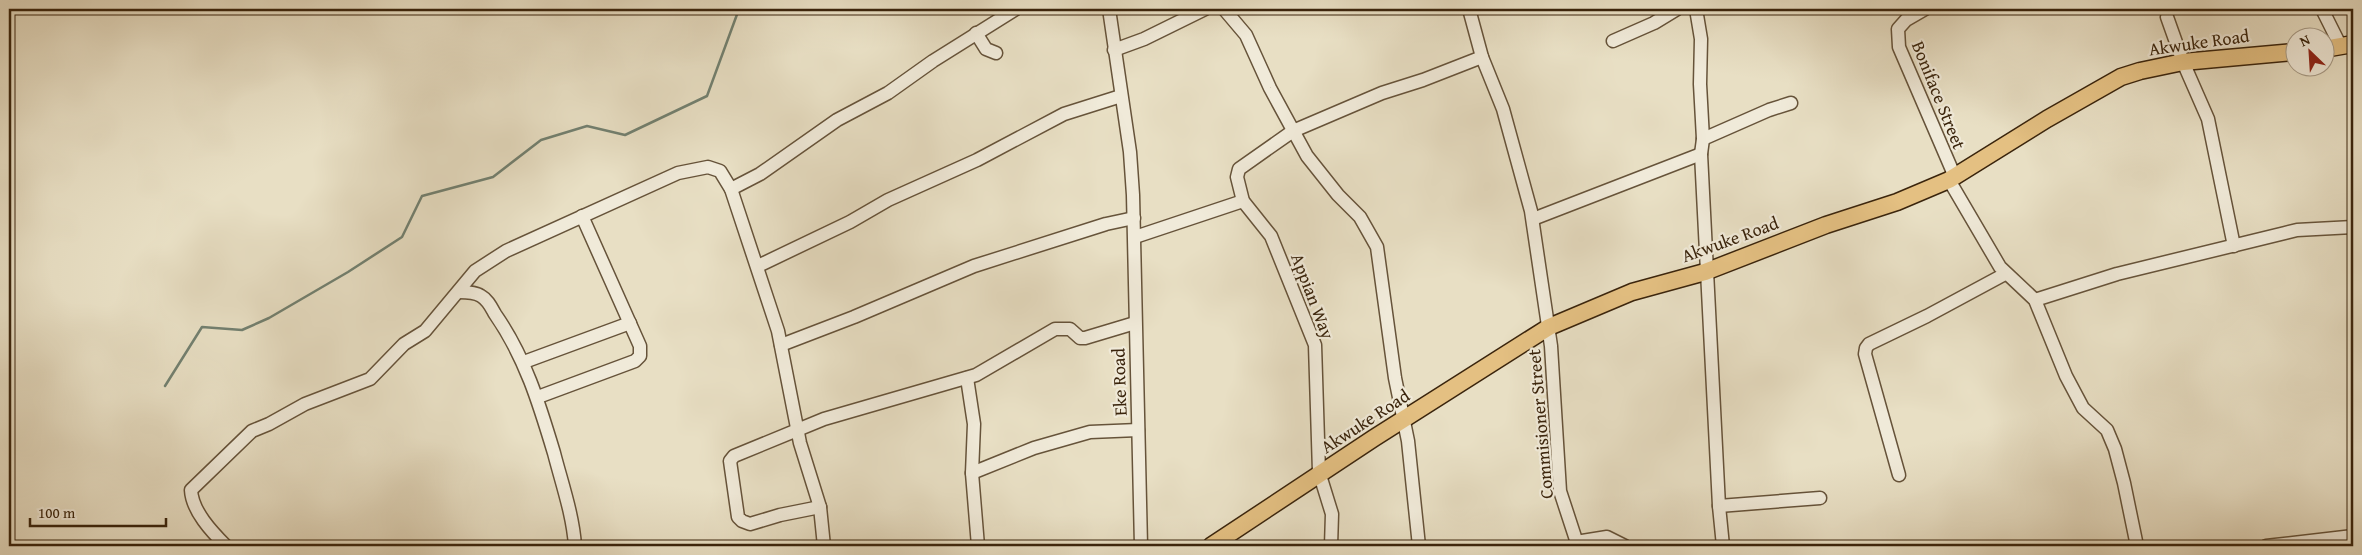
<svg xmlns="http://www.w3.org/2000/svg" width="2362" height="555" font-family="'Gentium Book Plus',serif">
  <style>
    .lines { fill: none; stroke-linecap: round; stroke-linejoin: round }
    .stream { stroke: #728070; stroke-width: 2.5 }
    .minor-casing { stroke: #66533a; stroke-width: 15 }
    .major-casing { stroke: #3a240c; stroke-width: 19 }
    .minor { stroke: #f0ead9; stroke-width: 12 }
    .major { stroke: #e4c082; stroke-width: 16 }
    .labels { text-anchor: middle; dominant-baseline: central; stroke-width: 4.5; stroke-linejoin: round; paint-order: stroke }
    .street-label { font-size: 18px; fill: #3a240c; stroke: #f0ead9 }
  </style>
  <rect width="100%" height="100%" fill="#e8dfc4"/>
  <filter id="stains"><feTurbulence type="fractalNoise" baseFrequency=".004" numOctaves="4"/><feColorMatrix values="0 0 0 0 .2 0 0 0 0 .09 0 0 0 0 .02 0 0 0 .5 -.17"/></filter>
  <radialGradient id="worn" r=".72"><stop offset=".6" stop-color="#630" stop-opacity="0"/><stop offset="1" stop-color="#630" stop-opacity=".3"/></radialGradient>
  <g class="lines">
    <path class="stream" d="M165,386L202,327L242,330L269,318L348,272L402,237L422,196L493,177L541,140L587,126L625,135L707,96L739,9"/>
    <g class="minor-casing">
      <g id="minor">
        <path d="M1109,9L1130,152L1133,195L1141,546"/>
        <path d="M1224,9L1246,35L1270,88L1307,156L1338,195L1360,217L1377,247L1395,378L1408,441L1419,546"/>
        <path d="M1469,9L1482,57L1503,109L1531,211L1551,346L1560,491L1578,546"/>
        <path d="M1696,9L1701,39L1700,84L1703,139L1701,154L1719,506L1723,546"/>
        <path d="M1925,9L1906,20L1898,29L1899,47L1955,177"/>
        <path d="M2322,9L2341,47"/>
        <path d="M2167,17L2183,62L2208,119L2234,246"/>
        <path d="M976,33L986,49L996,53"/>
        <path d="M1613,41L1654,23L1677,9"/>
        <path d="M1114,50L1144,39L1205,9"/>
        <path d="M1703,139L1769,110L1791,103"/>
        <path d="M1949,180L2000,267L2035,300L2066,376L2083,408L2107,430L2115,449L2124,483L2137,546"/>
        <path d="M731,189L760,174L837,120L888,93L933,61L1016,9"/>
        <path d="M1533,219L1701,154"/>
        <path d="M1135,237L1243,201"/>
        <path d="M758,266L850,222L888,200L977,160L1064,114L1121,96"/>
        <path d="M459,292C466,292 475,292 481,296C488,300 491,307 495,314C525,357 539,403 554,453C562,484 573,515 575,546"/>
        <path d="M2035,300L2117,274L2285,233L2297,230L2353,227"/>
        <path d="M781,345L854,317L974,266L1106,224L1134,218"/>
        <path d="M524,362L630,323"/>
        <path d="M967,378L974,424L972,473L978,546"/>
        <path d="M538,397L635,361L640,356V346L582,216"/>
        <path d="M972,473L1034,448L1090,432L1138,430"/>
        <path d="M1899,475L1865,354L1866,348L1869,344L1927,316L2005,274"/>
        <path d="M1719,506L1820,498"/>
        <path d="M820,507L780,515L750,524L742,521L738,517L730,461L734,456L824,419L976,375L1055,329H1070L1080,338H1085L1135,323"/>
        <path d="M1576,542L1607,537L1625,546"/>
        <path d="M226,546C212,532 192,511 191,490L252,431L269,424L305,404L370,379L404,344L425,331L475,271L506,251L678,173L708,167L720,171L731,189L778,331L800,443L820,507L824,546"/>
        <path d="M1331,546L1332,514L1319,472L1315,345L1271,236L1243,201L1237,177L1239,169L1293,131L1382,93L1423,80L1482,57"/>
        <path d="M2266,546L2353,536"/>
      </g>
    </g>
    <g class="major-casing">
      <g id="major">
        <path d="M2324,49L2353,44"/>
        <path d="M1211,546L1374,438L1549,327L1632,292L1705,272L1826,225L1897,202L1949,180L2047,119L2121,77L2140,71L2183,62L2294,52"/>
      </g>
    </g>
    <use href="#minor" class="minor"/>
    <use href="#major" class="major"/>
  </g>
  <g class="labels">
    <g class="street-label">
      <text transform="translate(2199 42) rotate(-8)">Akwuke Road</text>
      <text transform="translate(1939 95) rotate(68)">Boniface Street</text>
      <text transform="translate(1730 239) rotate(-20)">Akwuke Road</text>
      <text transform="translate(1313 296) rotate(69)">Appian Way</text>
      <text transform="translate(1119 382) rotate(-92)">Eke Road</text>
      <text transform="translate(1365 421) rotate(-33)">Akwuke Road</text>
      <text transform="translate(1540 424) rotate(-95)">Commisioner Street</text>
    </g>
  </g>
  <rect width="2362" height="555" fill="none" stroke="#e8dfc4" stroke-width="30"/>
  <rect x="10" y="10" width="2342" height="535" fill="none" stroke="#3a240c" stroke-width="2.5"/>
  <rect x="15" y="15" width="2332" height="525" fill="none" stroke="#3a240c"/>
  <g transform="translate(2310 52) rotate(335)"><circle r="24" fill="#f0ead9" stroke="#a79b87"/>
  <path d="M0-4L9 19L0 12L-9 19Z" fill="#8f2418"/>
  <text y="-8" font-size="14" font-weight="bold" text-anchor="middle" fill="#3a240c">N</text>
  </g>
  <path d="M30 518v8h136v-8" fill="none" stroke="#3a240c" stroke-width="2.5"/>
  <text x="38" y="518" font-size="15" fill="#3a240c" stroke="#f0ead9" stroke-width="4" paint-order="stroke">100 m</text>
  <rect width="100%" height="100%" filter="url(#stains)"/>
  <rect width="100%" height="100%" fill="url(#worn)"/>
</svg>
